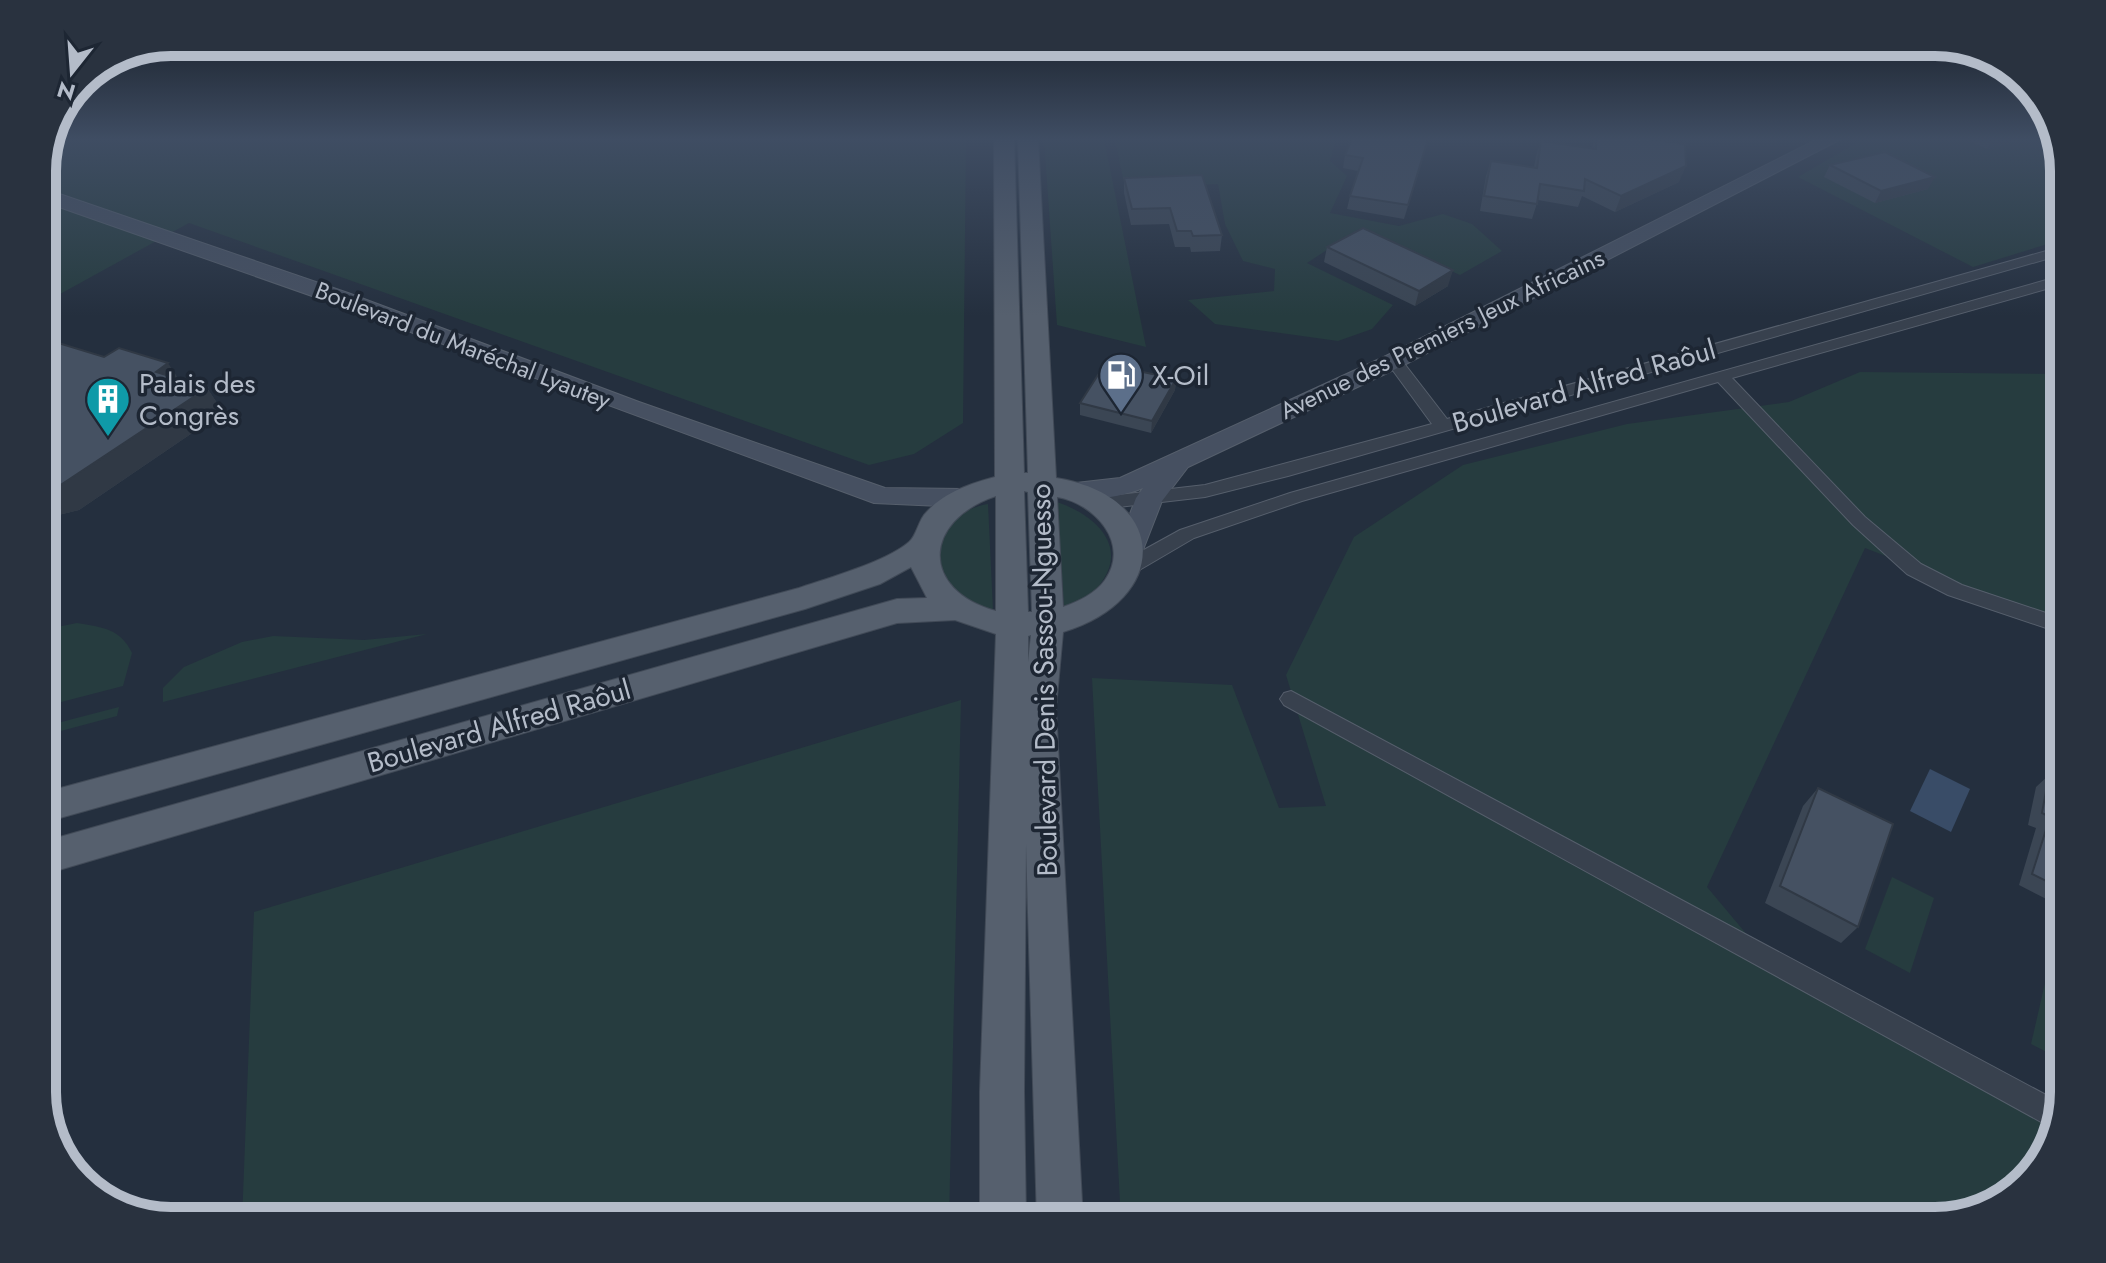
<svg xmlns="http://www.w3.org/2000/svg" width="2106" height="1263" font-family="Jost,sans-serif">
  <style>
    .green { fill: #263c3f }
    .water { fill: #394c67 }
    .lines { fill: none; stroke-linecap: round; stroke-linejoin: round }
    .street-casing { stroke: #565f6c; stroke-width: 2 }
    .secondary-casing { stroke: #565f6c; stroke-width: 2 }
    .primary-casing { stroke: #414a57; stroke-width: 2 }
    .street { fill: #38414e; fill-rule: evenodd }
    .secondary { fill: #465061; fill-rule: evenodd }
    .primary { fill: #56606e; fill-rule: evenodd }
    .wall { fill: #3b4654 }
    .shaded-wall { fill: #303945 }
    .building { fill: #455162; stroke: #303945; stroke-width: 2 }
    .labels { text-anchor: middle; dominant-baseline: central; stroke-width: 7; stroke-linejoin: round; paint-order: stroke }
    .far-street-label { font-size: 24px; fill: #b4bcc9; stroke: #1d2633 }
    .poi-label { font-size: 28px; fill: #b4bcc9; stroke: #1d2633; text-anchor: start }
    .street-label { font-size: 28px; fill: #b4bcc9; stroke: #1d2633 }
    .rim { fill: none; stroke: #b4bcc9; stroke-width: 10 }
  </style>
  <rect width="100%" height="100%" fill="#242f3e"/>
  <g class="green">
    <path d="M53,139H966L963,423L914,454L869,465L189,223L42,304V163Z"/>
    <path d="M1044,139H1104L1146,347L1057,325Z"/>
    <path d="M1115,139H1336L1330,161L1347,176L1330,213L1399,226L1443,214L1472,224L1502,251L1460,275L1359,229L1307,263L1393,305L1372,329L1338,341L1215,324L1188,300L1274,291L1275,269L1243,261L1225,224L1218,184L1125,188Z"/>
    <path d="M1863,139H2056L2064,163V239L1973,267L1798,177Z"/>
    <path d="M1860,372L2064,374V625L1865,548L1707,887L1759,949L2039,1098L2051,1139L2046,1157L2000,1203L1935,1221H1121L1092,678L1232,685L1279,808L1326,806L1286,675L1354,537L1463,465L1627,424L1789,402Z"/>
    <path d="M1057,502C1090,513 1128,542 1103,580C1099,586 1094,594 1087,599C1080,603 1071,605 1064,608Z"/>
    <path d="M988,504L993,610C926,601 919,516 988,504Z"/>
    <path d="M77,623C102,627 121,629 132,653L123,686L42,707V630Z"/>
    <path d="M427,634L163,702V688L184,667L242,642L273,636L364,640Z"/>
    <path d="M961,700L949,1221H242L254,912Z"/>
    <path d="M119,707L117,716L42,736V727Z"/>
    <path d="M1892,877L1934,898L1910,973L1865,949Z"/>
    <path d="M2059,922L2064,924V1061L2031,1044Z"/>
  </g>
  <path class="water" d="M1930,769L1970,789L1951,832L1910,811Z"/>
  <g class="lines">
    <g class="street-casing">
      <g id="street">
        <path d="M2064,246V254L1288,476L1205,497L1101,509L1092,503L1101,497L1205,485L1432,424L1386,361L1388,358H1400L1447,419Z"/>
        <path d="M2064,275V284L1732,378L1865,517L1921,564L1962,585L2064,619V634L1948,595L1907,574L1853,525L1718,382L1302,501L1194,538L1136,572H1122L1120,567L1122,562L1180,530L1290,493Z"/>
        <path d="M1291,691L2061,1103L2054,1129L1284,705L1280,699L1284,693Z"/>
      </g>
    </g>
    <g class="secondary-casing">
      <g id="secondary">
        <path d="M1818,139H1841L1402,366L1188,467L1162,501L1141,555L1131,558L1121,555L1117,548L1136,498L1143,488C1122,497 1089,502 1067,496L1063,490L1067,484L1120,478L1386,356Z"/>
        <path d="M42,188L348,293L639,402L885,488L963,489L973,492L976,498L973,504L963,507L874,503L332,303L42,201Z"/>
      </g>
    </g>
    <g class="primary-casing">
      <path id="primary" d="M994,139H1014L1024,473H1028L1018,139H1038L1056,478C1169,496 1172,599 1063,632L1056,708L1083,1221H1037L1026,844L1024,1091L1026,1221H980V1091L996,634L955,620L897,623L42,875V842L897,599L927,598L911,567L880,584L805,609L42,823V793L799,588C828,578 886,562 909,542C916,536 918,523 924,515C942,493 969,484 995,477ZM1024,491L1028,492L1032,612H1028ZM996,496V611C920,590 922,521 996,496ZM1057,497C1094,503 1131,543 1105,580C1095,594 1079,601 1063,607ZM1031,635L1028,662V636Z"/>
    </g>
    <use href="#street" class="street"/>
    <use href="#secondary" class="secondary"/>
    <use href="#primary" class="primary"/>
  </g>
  <g class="wall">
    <path d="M1349,139H1429L1404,219L1347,209L1350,196L1358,171L1343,168L1345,155L1350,144H1348Z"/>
    <path d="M1594,139H1649L1679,182L1615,212L1582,196L1578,207L1538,200L1532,219L1480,211L1486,176L1491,161L1534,167L1536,156L1541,141L1592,148Z"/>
    <path d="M1966,139H2025L1987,149Z"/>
    <path d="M1830,165L1928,189L1875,203L1824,177Z"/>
    <path d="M1124,178L1222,235L1220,251L1191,252L1190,247H1175L1169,224L1131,225L1124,193Z"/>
    <path d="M1327,247L1448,286L1415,306L1324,262Z"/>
    <path d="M42,338L207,388L223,412L79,510L42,519Z"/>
    <path d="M1176,379L1175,390L1151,433L1080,415V403Z"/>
    <path d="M2049,775L2064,782V908L2019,885L2036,828L2028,825L2036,787Z"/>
    <path d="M1818,788L1858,927L1841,943L1765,903L1803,806Z"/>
  </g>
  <g class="shaded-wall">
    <path d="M1428,139H1429L1404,219L1408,205Z"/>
    <path d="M1993,139H2025L1987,149Z"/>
    <path d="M1686,166L1679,182L1615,212L1621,196Z"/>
    <path d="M1935,177L1928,189L1875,203L1881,191Z"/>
    <path d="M1453,270L1448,286L1415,306L1419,291Z"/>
    <path d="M168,363L184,387L156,372Z"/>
    <path d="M1176,379L1175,390L1151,433L1152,421Z"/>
    <path d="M207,388L223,412L79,510L42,519V490Z"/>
  </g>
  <g class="building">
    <path d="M1352,139H1428L1408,205L1350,196L1363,158L1345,155Z"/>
    <path d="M1596,139H1649L1685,144L1686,166L1621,196L1585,179L1584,191L1540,184L1537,204L1484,196L1491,161L1537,168L1541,141L1596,149Z"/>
    <path d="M1885,152L1935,177L1881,191L1830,165Z"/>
    <path d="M1202,175L1222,235L1193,236L1191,231H1177L1170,208L1132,209L1124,178Z"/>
    <path d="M1363,228L1453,270L1419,291L1327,247Z"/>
    <path d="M42,338L104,357L119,348L168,363L156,372L207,388L59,486L42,490V404L59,393L42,387Z"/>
    <path d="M1105,364L1176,379L1152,421L1080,403Z"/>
    <path d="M2049,775L2064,782V890L2032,874L2050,817L2042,813Z"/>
    <path d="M1818,788L1893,824L1858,927L1780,886Z"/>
  </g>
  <linearGradient id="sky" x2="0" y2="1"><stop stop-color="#141a22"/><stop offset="0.44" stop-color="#3f4d63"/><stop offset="1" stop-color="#3f4d63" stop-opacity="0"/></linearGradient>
  <rect width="2106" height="316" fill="url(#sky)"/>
  <defs>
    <g id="fuel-pin" transform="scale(2.3)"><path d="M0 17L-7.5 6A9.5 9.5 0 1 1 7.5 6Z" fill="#5c6f8a" stroke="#1d2633"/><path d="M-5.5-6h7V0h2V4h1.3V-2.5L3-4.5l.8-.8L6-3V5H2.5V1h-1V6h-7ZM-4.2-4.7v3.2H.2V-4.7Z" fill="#fff"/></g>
    <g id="building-pin" transform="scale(2.3)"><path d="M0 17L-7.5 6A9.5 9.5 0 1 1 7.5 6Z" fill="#0f9aa8" stroke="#1d2633"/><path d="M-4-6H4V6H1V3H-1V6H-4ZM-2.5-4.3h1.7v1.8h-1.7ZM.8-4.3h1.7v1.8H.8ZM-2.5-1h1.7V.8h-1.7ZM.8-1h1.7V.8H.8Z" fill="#fff"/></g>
  </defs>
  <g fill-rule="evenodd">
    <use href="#fuel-pin" x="1121" y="375"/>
    <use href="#building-pin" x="108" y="399"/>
  </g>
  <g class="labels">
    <g class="far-street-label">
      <text transform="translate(1442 334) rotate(-26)">Avenue des Premiers Jeux Africains</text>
      <text transform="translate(463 345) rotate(21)">Boulevard du Maréchal Lyautey</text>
    </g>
    <g class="poi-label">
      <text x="1152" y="375">X-Oil</text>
      <text x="139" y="383">Palais des<tspan x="139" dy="32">Congrès</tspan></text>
    </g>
    <g class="street-label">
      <text transform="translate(1584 386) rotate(-16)">Boulevard Alfred Raôul</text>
      <text transform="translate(1044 680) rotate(-91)">Boulevard Denis Sassou-Nguesso</text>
      <text transform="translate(499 726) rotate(-16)">Boulevard Alfred Raôul</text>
    </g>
  </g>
  <path d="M0 0H2106V1263H0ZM171 56H1935A115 115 0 0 1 2050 171V1092A115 115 0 0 1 1935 1207H171A115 115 0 0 1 56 1092V171A115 115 0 0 1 171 56Z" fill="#29323f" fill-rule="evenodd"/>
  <path class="rim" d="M171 56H1935A115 115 0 0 1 2050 171V1092A115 115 0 0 1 1935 1207H171A115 115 0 0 1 56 1092V171A115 115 0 0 1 171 56Z"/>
  <g transform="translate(72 72) rotate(197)" stroke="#1d2633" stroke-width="6" paint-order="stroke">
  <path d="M0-6L14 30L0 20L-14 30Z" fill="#b4bcc9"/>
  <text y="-12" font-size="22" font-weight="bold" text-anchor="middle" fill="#b4bcc9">N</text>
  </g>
</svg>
